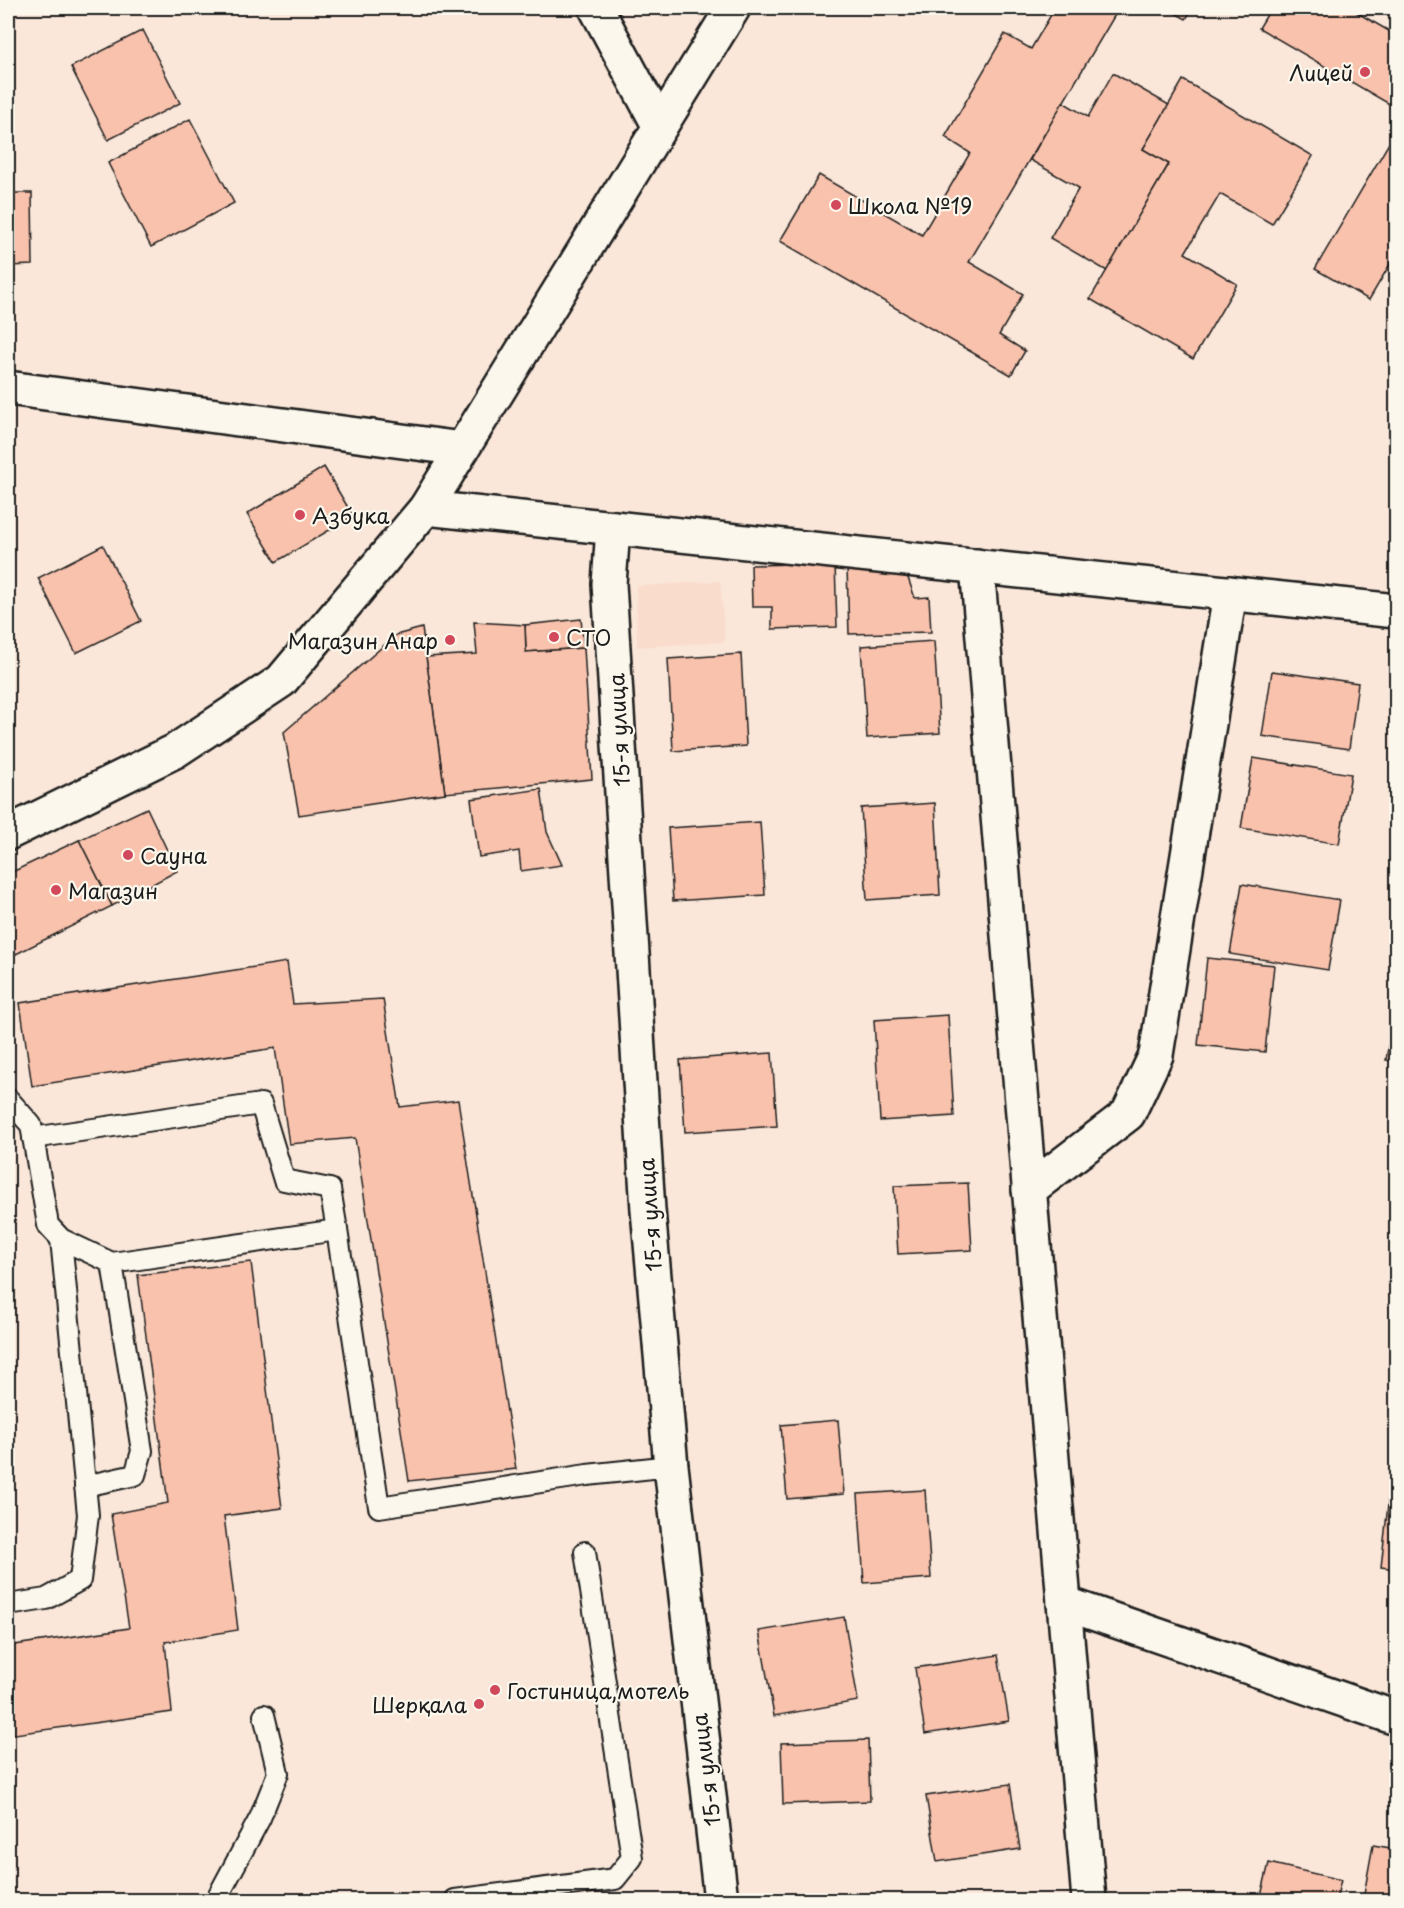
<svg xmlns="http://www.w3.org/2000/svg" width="1404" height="1908" font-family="'Playpen Sans',sans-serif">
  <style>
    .built { fill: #fadccc }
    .building { fill: #f9c2ad; stroke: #1c1c1c; stroke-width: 1.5 }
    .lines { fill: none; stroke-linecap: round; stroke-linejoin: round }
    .service-casing { stroke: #1c1c1c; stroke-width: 24 }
    .minor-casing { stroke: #1c1c1c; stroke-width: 38 }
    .tertiary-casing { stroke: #1c1c1c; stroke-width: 38 }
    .service { stroke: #fbf7ec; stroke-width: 20 }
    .minor { stroke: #fbf7ec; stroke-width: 33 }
    .tertiary { stroke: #fbf7ec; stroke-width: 33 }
    .poi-dot { fill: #d1495b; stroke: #fbf7ec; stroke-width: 2 }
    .labels { text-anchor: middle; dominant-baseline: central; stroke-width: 4.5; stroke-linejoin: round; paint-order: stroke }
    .poi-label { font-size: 21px; fill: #1c1c1c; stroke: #fbf7ec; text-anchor: start }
    .street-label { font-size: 21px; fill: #1c1c1c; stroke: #fbf7ec }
  </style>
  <rect width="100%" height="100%" fill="#fae7d9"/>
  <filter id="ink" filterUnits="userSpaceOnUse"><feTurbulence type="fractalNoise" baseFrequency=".0167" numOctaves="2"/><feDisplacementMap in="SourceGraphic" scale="12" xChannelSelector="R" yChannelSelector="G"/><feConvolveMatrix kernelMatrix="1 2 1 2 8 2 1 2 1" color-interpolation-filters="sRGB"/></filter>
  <g filter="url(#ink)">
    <path class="built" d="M720,581L725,642L637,647L636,586Z"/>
    <g class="building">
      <path d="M1055,8H1119L969,262L1023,294L999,335L1025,351L1011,375L780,241L819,175L922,235L970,153L945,137L1005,34L1031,49Z"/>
      <path d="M1166,8H1193L1186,19Z"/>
      <path d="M1271,8H1349L1396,35V108L1259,28Z"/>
      <path d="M143,30L180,103L108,140L71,67Z"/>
      <path d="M1113,73L1169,105L1143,149L1169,164L1107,271L1050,238L1079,188L1030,160L1063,102L1088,117Z"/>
      <path d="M1183,80L1313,156L1272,224L1220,194L1185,253L1237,284L1193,359L1090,299L1169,164L1143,149Z"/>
      <path d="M190,119L234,203L151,247L108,163Z"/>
      <path d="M1396,131V254L1369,300L1315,269Z"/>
      <path d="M8,193H32L33,265L8,266Z"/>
      <path d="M324,467L353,516L276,562L247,514Z"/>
      <path d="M103,545L141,621L76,653L38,578Z"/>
      <path d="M835,563L837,627L772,629V607H752L751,565Z"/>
      <path d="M908,565V578L915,598L929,597L931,632L849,634L847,567Z"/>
      <path d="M581,619L584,648L526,652L525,625Z"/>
      <path d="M474,622L525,625L526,652L584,648L592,779L445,793L426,657L477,654Z"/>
      <path d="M422,628L445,793L299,815L284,732L396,635Z"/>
      <path d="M934,641L940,733L867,738L861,646Z"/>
      <path d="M741,654L746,746L673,751L668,659Z"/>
      <path d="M1272,671L1358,683L1349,749L1262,736Z"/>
      <path d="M1253,758L1351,774L1339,844L1241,828Z"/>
      <path d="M541,789L547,832L562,865L521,871L519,851L479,857L471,799Z"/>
      <path d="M935,803L940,895L867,900L861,808Z"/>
      <path d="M147,808L177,871L112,906L79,840Z"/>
      <path d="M760,822L765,895L673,901L668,828Z"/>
      <path d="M79,840L112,906L8,958V874Z"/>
      <path d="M1242,884L1340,900L1328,970L1230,954Z"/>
      <path d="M1207,958L1274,965L1265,1052L1198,1045Z"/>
      <path d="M287,962L293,1004L383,999L400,1107L458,1100L516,1469L409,1481L355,1138L289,1144L275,1048L32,1086L20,1003Z"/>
      <path d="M1396,999V1061L1386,1060Z"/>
      <path d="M948,1015L954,1116L880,1121L874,1020Z"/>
      <path d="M772,1053L777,1126L685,1132L680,1060Z"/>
      <path d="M968,1183L972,1250L898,1254L894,1186Z"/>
      <path d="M251,1262L282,1508L224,1516L238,1630L165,1642L172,1712L8,1735V1646L129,1628L111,1514L168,1503L138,1275Z"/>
      <path d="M838,1420L844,1494L787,1499L781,1425Z"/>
      <path d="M1390,1487H1396V1569L1381,1567Z"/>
      <path d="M925,1490L931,1578L864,1583L858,1494Z"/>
      <path d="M844,1617L858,1701L774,1716L759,1631Z"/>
      <path d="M998,1655L1009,1721L925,1734L915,1668Z"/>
      <path d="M868,1740L870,1801L783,1804L781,1743Z"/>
      <path d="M1010,1784L1020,1849L937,1862L926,1796Z"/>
      <path d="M1373,1845L1396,1849V1900H1363Z"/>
      <path d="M1269,1863L1341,1880L1336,1900H1260Z"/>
    </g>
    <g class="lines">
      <g class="service-casing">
        <g id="service">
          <path d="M8,1099L31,1125L48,1225L61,1239L112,1263L337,1230L379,1507L587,1475L671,1466"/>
          <path d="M33,1138L261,1104L284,1180L330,1189L337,1230"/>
          <path d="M85,1486L135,1475L142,1451L112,1263"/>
          <path d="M8,1605L46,1599L80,1580L88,1515L61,1239"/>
          <path d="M216,1900L260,1818L278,1773L264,1715"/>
          <path d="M455,1900L615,1879L632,1858L585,1552"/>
        </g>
      </g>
      <g class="minor-casing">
        <g id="minor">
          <path d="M596,8L660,127"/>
          <path d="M426,508L1396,611"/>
          <path d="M613,528L609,584L648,1210L671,1466L721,1900"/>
          <path d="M977,566L1089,1900"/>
          <path d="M1029,1190L1128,1114L1156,1055L1230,593"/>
          <path d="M1064,1603L1396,1718"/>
        </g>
      </g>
      <g class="tertiary-casing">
        <g id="tertiary">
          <path d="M8,388L462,449"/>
          <path d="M8,833L175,751L281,681L426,508L733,8"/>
        </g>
      </g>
      <use href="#service" class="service"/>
      <use href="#minor" class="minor"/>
      <use href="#tertiary" class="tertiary"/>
    </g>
  </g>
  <g class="poi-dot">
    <circle cx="1365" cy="72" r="6"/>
    <circle cx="836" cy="205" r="6"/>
    <circle cx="300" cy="515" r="6"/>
    <circle cx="554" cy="637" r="6"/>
    <circle cx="450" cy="640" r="6"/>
    <circle cx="128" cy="855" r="6"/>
    <circle cx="56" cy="890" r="6"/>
    <circle cx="495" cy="1690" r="6"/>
    <circle cx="479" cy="1704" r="6"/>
  </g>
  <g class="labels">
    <g class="poi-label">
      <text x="1353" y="72" text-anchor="end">Лицей</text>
      <text x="848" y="205">Школа №19</text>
      <text x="312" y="515">Азбука</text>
      <text x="566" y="637">СТО</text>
      <text x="438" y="640" text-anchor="end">Магазин Анар</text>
      <text x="140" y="855">Сауна</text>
      <text x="68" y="890">Магазин</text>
      <text x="507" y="1690">Гостиница,мотель</text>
      <text x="467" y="1704" text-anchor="end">Шерқала</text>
    </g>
    <g class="street-label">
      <text transform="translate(618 730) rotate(-93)">15-я улица</text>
      <text transform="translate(649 1215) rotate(-94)">15-я улица</text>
      <text transform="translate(705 1770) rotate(-97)">15-я улица</text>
    </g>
  </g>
  <rect width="1404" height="1908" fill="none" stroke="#fbf7ec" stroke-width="30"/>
  <rect x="15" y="15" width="1374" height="1878" fill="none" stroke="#1c1c1c" stroke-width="2" filter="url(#ink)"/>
</svg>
